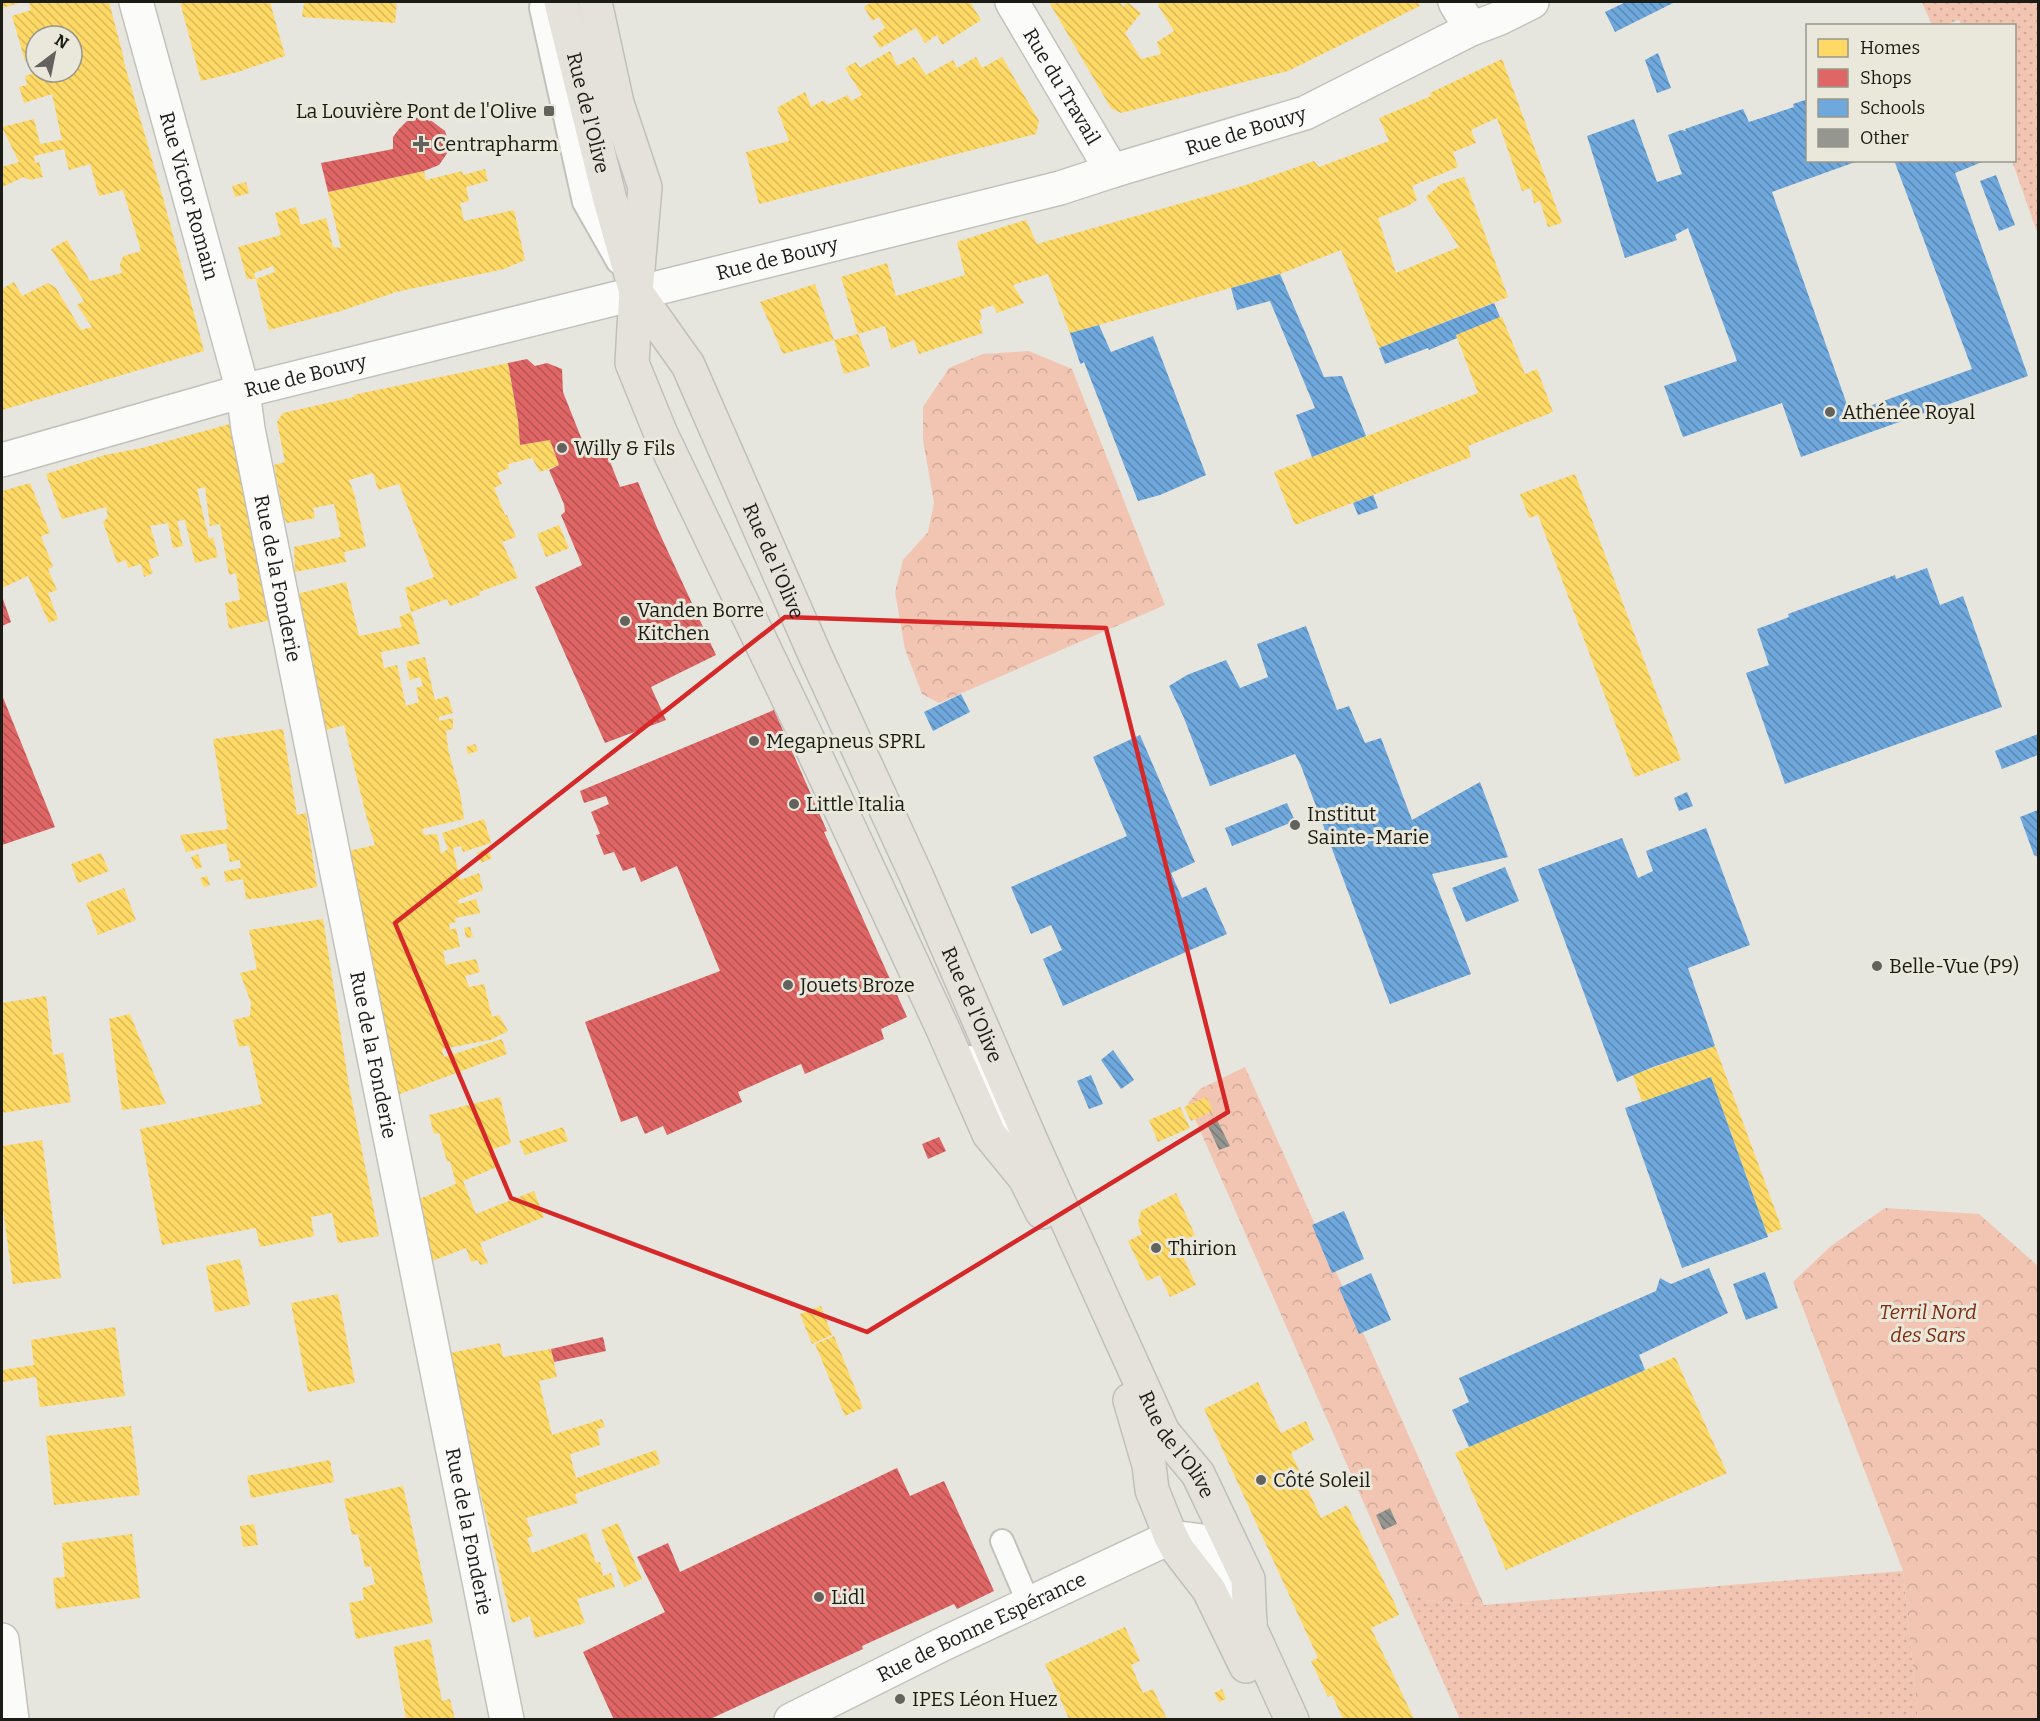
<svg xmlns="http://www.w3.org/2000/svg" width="2040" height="1721" font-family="Bitter,serif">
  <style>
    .grass { fill: url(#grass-dots) }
    .forest { fill: url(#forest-crowns) }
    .homes { fill: url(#homes-back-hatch); fill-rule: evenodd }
    .shops { fill: url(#shops-back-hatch) }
    .schools { fill: url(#schools-back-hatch) }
    .building { fill: url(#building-back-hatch) }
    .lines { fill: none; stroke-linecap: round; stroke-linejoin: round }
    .service-casing { stroke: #c2c2bc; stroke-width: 26 }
    .minor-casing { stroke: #c2c2bc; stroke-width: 36 }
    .tertiary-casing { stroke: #c2c2bc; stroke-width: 36 }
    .primary-casing { stroke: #c0bfbc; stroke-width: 36 }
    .service { stroke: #fbfbfa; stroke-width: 22 }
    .minor { stroke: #fbfbfa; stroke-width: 33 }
    .tertiary { stroke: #fbfbfa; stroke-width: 33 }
    .primary { stroke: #e5e1db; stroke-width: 33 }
    .marked { fill: none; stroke: #d62828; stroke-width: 4.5; stroke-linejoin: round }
    .poi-dot { fill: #63625d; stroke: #eae8db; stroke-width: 2 }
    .labels { text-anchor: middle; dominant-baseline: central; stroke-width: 6; stroke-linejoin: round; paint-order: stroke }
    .street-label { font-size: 20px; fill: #1c1c17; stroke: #eae8db }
    .poi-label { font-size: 20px; fill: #1c1c17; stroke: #eae8db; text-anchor: start }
    .park-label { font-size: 20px; font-style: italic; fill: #802d0f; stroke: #eae8db }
  </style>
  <defs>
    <pattern id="grass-dots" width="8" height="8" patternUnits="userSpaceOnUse" patternTransform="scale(1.5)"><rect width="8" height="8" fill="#f2c5b3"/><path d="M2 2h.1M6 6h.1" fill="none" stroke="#cfa999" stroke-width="1.8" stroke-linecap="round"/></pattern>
    <pattern id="forest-crowns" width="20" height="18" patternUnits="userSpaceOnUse" patternTransform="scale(1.5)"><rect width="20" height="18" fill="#f2c5b3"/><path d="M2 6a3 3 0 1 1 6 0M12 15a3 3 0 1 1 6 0" fill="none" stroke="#cfa999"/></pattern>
    <pattern id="homes-back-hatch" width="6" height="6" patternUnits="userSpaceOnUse" patternTransform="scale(1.5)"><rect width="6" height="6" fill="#ffd966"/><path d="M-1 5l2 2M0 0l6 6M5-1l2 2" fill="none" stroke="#daba58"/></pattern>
    <pattern id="shops-back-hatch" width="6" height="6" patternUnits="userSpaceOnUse" patternTransform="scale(1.5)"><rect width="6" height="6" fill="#e06666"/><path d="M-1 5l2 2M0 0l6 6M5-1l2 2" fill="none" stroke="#b55353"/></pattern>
    <pattern id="schools-back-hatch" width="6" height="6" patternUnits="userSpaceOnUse" patternTransform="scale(1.5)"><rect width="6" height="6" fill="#6fa8dc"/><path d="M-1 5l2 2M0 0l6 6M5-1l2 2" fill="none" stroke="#5a88b1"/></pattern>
    <pattern id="building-back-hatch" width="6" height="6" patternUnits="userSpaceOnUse" patternTransform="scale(1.5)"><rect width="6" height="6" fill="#959690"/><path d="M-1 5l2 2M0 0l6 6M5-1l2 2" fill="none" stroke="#797a75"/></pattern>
  </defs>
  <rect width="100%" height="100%" fill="#e6e5de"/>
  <g class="grass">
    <path d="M1922,2H2038V235L2012,161L2014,160V26L1961,25L1959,20L1943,25H1932Z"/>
    <path d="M1903,1571L1918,1719H1460L1402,1590L1425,1600L1484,1605Z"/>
  </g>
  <g class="forest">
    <path d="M1029,351L1072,369L1165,605L939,703L922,694L905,649L895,592L903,560L928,532L934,503L923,440V407L949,368L983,354Z"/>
    <path d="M1245,1067L1484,1605L1425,1600L1402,1590L1188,1103L1200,1089Z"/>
    <path d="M1885,1208L1979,1214L2038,1266V1719H1918L1903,1571L1793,1282L1831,1246Z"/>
  </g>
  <g class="homes">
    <path d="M2,2H23L2,8Z"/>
    <path d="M29,2H109L124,59H123L163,198L204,351L2,410V306L4,304L2,299V289L14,282L22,296L48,283L56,288L81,330L92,327L77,305L84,301L51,249L67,240L90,281L122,273L120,265L123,256L141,251L123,190L99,196L90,164L69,170L64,149L34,156L35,163L39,162L43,177L29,180L24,177L2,187V167L19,162L2,127L34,119L40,144L62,140L52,94L24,103L19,87L27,85L25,76L32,74L28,60L25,61L12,16L31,10ZM36,36H72V72L51,79L49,72H36Z"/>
    <path d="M180,2H270L285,56L238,72L201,81Z"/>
    <path d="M304,2H397L395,23L302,17Z"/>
    <path d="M872,2H970L981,20L942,45L937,35L925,43L916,28L880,48L873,36L885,28L879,17L872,21L864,7Z"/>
    <path d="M1049,2H1120L1123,7L1127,2L1141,13L1125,33L1141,59L1161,54L1157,42L1174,31L1159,7L1158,2H1418L1420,6L1288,71L1121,113L1111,108Z"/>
    <path d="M890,51L897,66L914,57L926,75L953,60L957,68L976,57L982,68L1002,57L1039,121L1036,134L759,204L746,152L789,141L777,108L805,92L811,107L824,100L827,105L848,95L851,101L862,95L845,68L856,62L860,68Z"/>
    <path d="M1502,59L1562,223L1548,227L1540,201L1534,203L1531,188L1522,191L1497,118L1471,130L1476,143L1453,152L1458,167L1412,186L1417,200L1408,206L1378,218L1396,273L1459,247L1426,197L1441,184L1464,177L1508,297L1379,348L1341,250L1280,274L1070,333L1048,274L1013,285L1024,303L997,313L993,305L980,310L982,319L979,320L983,333L955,342L919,354L914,340L891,349L885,326L858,334L841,277L887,263L896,296L965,275L957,242L1006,226L1026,220L1037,244L1246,185L1314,161L1319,167L1389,141L1379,118L1431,96L1430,93Z"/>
    <path d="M485,169L488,181L466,187L469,201L460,203L464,221L514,210L525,260L504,269L396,292L341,311L269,330L256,279L275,272L273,266L254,273L256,279H247L238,247L281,235L275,213L296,207L301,225L326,218L333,247L341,248L328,192L424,171L426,180L462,171L463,175Z"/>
    <path d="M246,182L249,193L235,197L232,186Z"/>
    <path d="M815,284L834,340L858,334L870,366L844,374L834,340L783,354L760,302Z"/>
    <path d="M1500,317H1502L1525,374L1537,369L1553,412L1468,446L1471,457L1295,525L1274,472L1478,393L1456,335Z"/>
    <path d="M508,363L518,420L520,445L550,440L559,465L540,472L532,458L508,464L509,468L497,473L502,484L494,488L505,515H507L516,537L502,542L518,578L479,592L480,595L450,606L447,599L411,612L405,588L434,577L399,484L378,490L373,473L349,480L354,493L366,547L344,552L346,562L295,572L294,547L341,537L334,504L313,508L315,518L287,523L284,517L274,465L285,462L277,422L283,413L354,397L353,395Z"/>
    <path d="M230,424L237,428L272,620L229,629L225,603L240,600L236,573L229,575L220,524L210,526L205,487L197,489L209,539L213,537L218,557L195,563L185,520L177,521L183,546L173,548L168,523L150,526L159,556L148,560L153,573L144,577L141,564L128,568L126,560L117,563L103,522L108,517L106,507L62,519L46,474L105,455L142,448Z"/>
    <path d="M1575,474L1681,760L1635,777L1538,515L1529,518L1520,494Z"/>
    <path d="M30,483L50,533L41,536L53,567L48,569L57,590L48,593L58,619L49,623L28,576L2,588V491Z"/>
    <path d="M559,525L569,548L546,557L537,534Z"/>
    <path d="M346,582L359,636L402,627L399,617L411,612L420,644L381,652L384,668L397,665L406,706L419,702L416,688L423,686L420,677L410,680L406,662L425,657L435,700L448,696L453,713L439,717V721L453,718V729L446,731L448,749L460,793L464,819L422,829L424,835L437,834L441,854L448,849L442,833L484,819L491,843L463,852L461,846L453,848L460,880L479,873L483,890L458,900L459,904L476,899L480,913L455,918L456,922L449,924L450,930L456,928L460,947L443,951L446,965L476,959L480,972L465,976L469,987L484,984L492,1017L499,1015L508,1031L490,1040L442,1049L444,1057L502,1039L507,1054L397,1095L348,851L375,845L367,819L344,725L326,730L305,622L297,594Z"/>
    <path d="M283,729L297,815L306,813L317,887L262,898L246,899L243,879L226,882L224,871L241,868L240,860L230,862L226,843L186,852L180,835L228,829L213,739Z"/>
    <path d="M475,744L478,751L468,754L466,747Z"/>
    <path d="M487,848L492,858L481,863L477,853Z"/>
    <path d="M101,853L109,871L78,883L71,864Z"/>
    <path d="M198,854L202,867L196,869L191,857Z"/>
    <path d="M207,876L210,885L204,887L200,878Z"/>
    <path d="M124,888L136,920L98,935L86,903Z"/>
    <path d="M323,919L349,1086L379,1236L338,1243L332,1213L311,1217L314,1236L260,1247L256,1228L162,1245L140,1129L262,1104L249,1045L239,1047L233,1020L250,1016L251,1003L240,973L257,969L249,930Z"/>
    <path d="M470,927L473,937L466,938L464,928Z"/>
    <path d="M46,996L53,1055L63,1053L71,1102L2,1113V1003Z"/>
    <path d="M130,1014L166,1104L122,1110L109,1019Z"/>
    <path d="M1715,1046L1782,1229L1767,1234L1711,1077L1642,1102L1633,1075Z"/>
    <path d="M500,1097L511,1143L491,1150L497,1167L463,1181L476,1214L534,1191L544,1217L480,1243L488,1263L480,1265L478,1260L471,1262L466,1248L432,1261L419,1199L456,1184L450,1161L447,1162L439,1133L434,1134L429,1115Z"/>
    <path d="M1206,1097L1213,1111L1191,1121L1184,1107Z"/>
    <path d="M1180,1107L1190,1128L1158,1142L1149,1120Z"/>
    <path d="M563,1127L568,1141L525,1155L519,1141Z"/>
    <path d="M42,1140L61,1278L13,1284L2,1201V1146Z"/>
    <path d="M1176,1193L1195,1235L1177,1243L1196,1285L1170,1297L1160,1275L1147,1281L1128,1241L1142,1234L1138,1223L1141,1211Z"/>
    <path d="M240,1259L250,1305L215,1312L206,1266Z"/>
    <path d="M338,1294L355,1383L308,1392L291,1303Z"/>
    <path d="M821,1306L832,1335L812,1344L800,1314Z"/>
    <path d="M115,1327L125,1396L40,1407L36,1377L2,1382V1370L34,1365L31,1340Z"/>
    <path d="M834,1336L863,1408L845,1416L815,1344Z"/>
    <path d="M500,1343L503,1357L551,1349L557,1377L539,1381L552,1435L602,1419L605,1427L597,1429L600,1445L570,1454L576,1478L656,1450L660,1464L575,1494L578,1503L526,1518L533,1536L527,1538L532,1553L586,1533L596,1563L600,1562L603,1576L611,1573L615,1587L577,1599L585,1623L535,1638L530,1616L512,1623L471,1454L450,1353Z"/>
    <path d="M1675,1357L1727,1473L1506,1570L1455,1453Z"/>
    <path d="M1258,1382L1281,1433L1306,1421L1314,1440L1291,1453L1321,1518L1347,1505L1395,1604L1399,1615L1371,1628L1414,1719H1343L1332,1695L1328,1697L1311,1661L1318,1658L1204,1409Z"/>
    <path d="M131,1426L140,1495L54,1505L46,1436Z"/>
    <path d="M330,1460L334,1482L251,1498L247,1476Z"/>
    <path d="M403,1486L433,1623L356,1639L349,1603L364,1600L362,1588L375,1584L371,1566L365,1567L358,1534L352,1535L344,1499Z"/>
    <path d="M618,1523L642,1579L624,1587L601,1530Z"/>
    <path d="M254,1524L258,1545L243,1547L240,1526Z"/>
    <path d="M132,1534L140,1598L56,1609L53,1578L65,1577L62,1543Z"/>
    <path d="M1125,1627L1140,1661L1131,1665L1143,1693L1153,1689L1167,1719H1069L1045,1664Z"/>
    <path d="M430,1639L442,1701L450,1699L455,1719H406L393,1647Z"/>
    <path d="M1222,1689L1226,1699L1219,1702L1214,1693Z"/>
  </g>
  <g class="shops">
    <path d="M419,117L429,119L445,131L449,143L448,152L439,165L424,171L328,192L321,163L393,149V137L399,129L408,120Z"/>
    <path d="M527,359L535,366L547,363L562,369L563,392L588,455L605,449L620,487L638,482L658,530L716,655L651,687L666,720L605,743L535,587L582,565L561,515L565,512L564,504L549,470L559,465L550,440L520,445L518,420L508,363Z"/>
    <path d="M2,596L11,622L2,626Z"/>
    <path d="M2,695L55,827L2,845Z"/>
    <path d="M774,710L827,831L824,832L907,1017L881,1029L884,1039L805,1074L801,1064L738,1092L742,1102L667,1135L663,1126L645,1134L637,1116L621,1122L585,1022L720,971L677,866L641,882L635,867L623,871L614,852L604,855L596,835L600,834L591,812L609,804L606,796L584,803L580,791Z"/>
    <path d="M939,1137L946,1151L928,1159L922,1144Z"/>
    <path d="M603,1337L606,1351L554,1362L551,1349Z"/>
    <path d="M897,1468L910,1496L944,1481L994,1591L957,1609L954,1604L862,1646L863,1649L708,1720H614L583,1652L665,1612L637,1557L668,1543L680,1572Z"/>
  </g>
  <g class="schools">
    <path d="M1626,2H1675L1615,32L1605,12Z"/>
    <path d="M1658,53L1671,88L1657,93L1645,60Z"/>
    <path d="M1808,99V160L1858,161L1772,192L1850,413L1972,369L1894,160H1987L1955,173L2028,376L1801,457L1782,403L1683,437L1664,386L1737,361L1688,228L1675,235L1677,240L1625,258L1587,136L1634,119L1657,182L1682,174L1668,135L1681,130L1686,131L1685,129L1743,109L1749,122L1794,107L1793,104Z"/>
    <path d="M1996,175L2015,225L1999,231L1980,181Z"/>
    <path d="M1280,274L1324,377L1342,376L1366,436L1312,457L1296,415L1315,408L1270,301L1237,310L1231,288Z"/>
    <path d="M1494,303L1500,317L1456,335L1457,338L1429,350L1428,348L1385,364L1379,348Z"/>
    <path d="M1099,325L1111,352L1153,336L1206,475L1160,495L1138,501L1084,362L1081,364L1080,363L1070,333Z"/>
    <path d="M1373,495L1378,508L1358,515L1353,503Z"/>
    <path d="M1927,568L1940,605L1963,596L2002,707L1785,784L1746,673L1769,665L1757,629L1789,617L1788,614L1895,575L1896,579Z"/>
    <path d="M1306,626L1337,710L1349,706L1365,743L1381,738L1412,820L1480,782L1508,857L1432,874L1471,974L1390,1004L1301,766L1295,754L1210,786L1184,718L1169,686L1187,675L1226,660L1240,688L1268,677L1257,644Z"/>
    <path d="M961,694L970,712L933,731L924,712Z"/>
    <path d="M2038,734V755L2002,769L1995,751Z"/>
    <path d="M1140,735L1195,862L1171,873L1182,898L1206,887L1227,934L1063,1006L1043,959L1062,950L1051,925L1031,934L1011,887L1127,836L1093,757Z"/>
    <path d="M1687,792L1693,806L1679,811L1674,798Z"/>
    <path d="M1287,803L1295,821L1232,846L1225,828Z"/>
    <path d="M2038,810V857L2034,855L2020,817Z"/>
    <path d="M1706,828L1750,945L1688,968L1715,1046L1653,1067L1617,1082L1538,869L1622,838L1638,878L1653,871L1646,851Z"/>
    <path d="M1505,867L1519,901L1466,922L1452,888Z"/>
    <path d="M1113,1050L1134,1080L1121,1089L1101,1060Z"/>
    <path d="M1091,1075L1103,1104L1089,1109L1077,1081Z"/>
    <path d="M1711,1077L1768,1237L1682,1268L1625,1108Z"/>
    <path d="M1344,1211L1364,1259L1332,1273L1312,1225Z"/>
    <path d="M1709,1268L1728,1313L1639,1355L1645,1370L1469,1447L1452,1410L1469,1402L1459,1378L1656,1291L1660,1278L1671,1284Z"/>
    <path d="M1765,1272L1778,1308L1746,1320L1733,1284Z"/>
    <path d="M1371,1273L1391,1320L1359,1334L1339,1288Z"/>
  </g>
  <g class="building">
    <path d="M1217,1120L1230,1146L1219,1150L1207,1124Z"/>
    <path d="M1390,1508L1397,1524L1383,1530L1376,1515Z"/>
  </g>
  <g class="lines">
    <g class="service-casing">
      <g id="service">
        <path d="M542,2L541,8L584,202L618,262"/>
        <path d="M958,1063L971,1057L983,1075L1003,1124L1026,1155"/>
        <path d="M1002,1541L1029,1604"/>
      </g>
    </g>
    <g class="minor-casing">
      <g id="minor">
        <path id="s1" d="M136,2L243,391L248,429L507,1720"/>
        <path id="s2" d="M1012,2L1112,171"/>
        <path d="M1455,2L1471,29"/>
        <path d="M2,1640L12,1720"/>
        <path id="s3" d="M791,1720L945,1643L1171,1537L1203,1541L1214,1551L1250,1622"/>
      </g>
    </g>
    <g class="tertiary-casing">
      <g id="tertiary">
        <path id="s4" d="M2,460L243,391L1060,188L1112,171L1305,113L1471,29L1500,18L1532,2"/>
      </g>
    </g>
    <g class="primary-casing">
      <g id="primary">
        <path id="s5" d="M561,2L609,196L636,292L688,365L816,657L917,877L1032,1143L1163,1432L1198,1474L1248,1579L1250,1628L1292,1720"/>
        <path d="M595,2L617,103L645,187L636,292L632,363L661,434L811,746L942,1027L989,1134L1025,1178L1042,1212"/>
        <path d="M1130,1400L1149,1465L1152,1490L1171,1537L1178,1550L1209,1590L1246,1666"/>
      </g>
    </g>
    <use href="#service" class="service"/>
    <use href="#minor" class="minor"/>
    <use href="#tertiary" class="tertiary"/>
    <use href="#primary" class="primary"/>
  </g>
  <path class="marked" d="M785,617L1106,628L1228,1112L867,1332L511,1198L395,923Z"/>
  <g class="poi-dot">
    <rect x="543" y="105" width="12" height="12" rx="3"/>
    <path d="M418 135h6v6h6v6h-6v6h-6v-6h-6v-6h6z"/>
    <circle cx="1830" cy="412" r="6"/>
    <circle cx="562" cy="448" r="6"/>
    <circle cx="625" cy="621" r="6"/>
    <circle cx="754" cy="741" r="6"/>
    <circle cx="794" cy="804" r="6"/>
    <circle cx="1295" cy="825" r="6"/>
    <circle cx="1877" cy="966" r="6"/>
    <circle cx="788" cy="985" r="6"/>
    <circle cx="1156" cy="1248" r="6"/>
    <circle cx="1261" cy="1480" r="6"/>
    <circle cx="819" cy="1597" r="6"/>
    <circle cx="900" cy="1699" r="6"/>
  </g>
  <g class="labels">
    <g class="street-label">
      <text stroke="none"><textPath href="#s2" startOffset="98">Rue du Travail</textPath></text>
      <text stroke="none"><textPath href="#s5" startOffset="114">Rue de l'Olive</textPath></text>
      <text stroke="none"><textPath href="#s4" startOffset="1287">Rue de Bouvy</textPath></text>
      <text stroke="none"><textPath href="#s1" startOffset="201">Rue Victor Romain</textPath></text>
      <text stroke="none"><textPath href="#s4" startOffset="801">Rue de Bouvy</textPath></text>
      <text stroke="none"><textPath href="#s4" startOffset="315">Rue de Bouvy</textPath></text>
      <text stroke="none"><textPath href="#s5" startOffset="603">Rue de l'Olive</textPath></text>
      <text stroke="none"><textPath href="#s1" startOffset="594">Rue de la Fonderie</textPath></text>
      <text stroke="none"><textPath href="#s5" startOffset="1089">Rue de l'Olive</textPath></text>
      <text stroke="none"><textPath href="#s1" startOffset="1080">Rue de la Fonderie</textPath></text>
      <text stroke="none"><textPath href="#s5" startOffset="1575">Rue de l'Olive</textPath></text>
      <text stroke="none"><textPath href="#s1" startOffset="1566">Rue de la Fonderie</textPath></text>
      <text stroke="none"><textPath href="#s3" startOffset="212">Rue de Bonne Espérance</textPath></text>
    </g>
    <g class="poi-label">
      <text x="537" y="111" text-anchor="end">La Louvière Pont de l'Olive</text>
      <text x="433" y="144">Centrapharm</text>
      <text x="1842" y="412">Athénée Royal</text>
      <text x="574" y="448">Willy &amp; Fils</text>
      <text x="637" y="610">Vanden Borre<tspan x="637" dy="23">Kitchen</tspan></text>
      <text x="766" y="741">Megapneus SPRL</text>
      <text x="806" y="804">Little Italia</text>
      <text x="1307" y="814">Institut<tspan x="1307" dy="23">Sainte-Marie</tspan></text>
      <text x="1889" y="966">Belle-Vue (P9)</text>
      <text x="800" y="985">Jouets Broze</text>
      <text x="1168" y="1248">Thirion</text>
      <text x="1273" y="1480">Côté Soleil</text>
      <text x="831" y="1597">Lidl</text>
      <text x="912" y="1699">IPES Léon Huez</text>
    </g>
    <g class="park-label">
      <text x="1928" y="1312">Terril Nord<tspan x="1928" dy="23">des Sars</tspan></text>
    </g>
  </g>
  <rect width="2040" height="1721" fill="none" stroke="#1c1c17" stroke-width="6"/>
  <rect x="1806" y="24" width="210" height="138" fill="#eae8db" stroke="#98968d" stroke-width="1.5"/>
  <rect x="1818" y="39" width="30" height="18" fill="#ffd966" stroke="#98968d" stroke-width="1.5"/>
  <text x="1860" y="54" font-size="18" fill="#1c1c17">Homes</text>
  <rect x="1818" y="69" width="30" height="18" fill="#e06666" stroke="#98968d" stroke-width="1.5"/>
  <text x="1860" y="84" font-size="18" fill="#1c1c17">Shops</text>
  <rect x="1818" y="99" width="30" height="18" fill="#6fa8dc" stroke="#98968d" stroke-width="1.5"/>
  <text x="1860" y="114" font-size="18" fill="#1c1c17">Schools</text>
  <rect x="1818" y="129" width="30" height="18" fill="#959690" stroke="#98968d" stroke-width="1.5"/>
  <text x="1860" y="144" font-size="18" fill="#1c1c17">Other</text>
  <g transform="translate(54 54) rotate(32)"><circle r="28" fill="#eae8db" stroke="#98968d" stroke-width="1.5"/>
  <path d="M0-4.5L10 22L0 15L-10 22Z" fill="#63625d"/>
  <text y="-9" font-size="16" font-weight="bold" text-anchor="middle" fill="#1c1c17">N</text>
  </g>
</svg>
